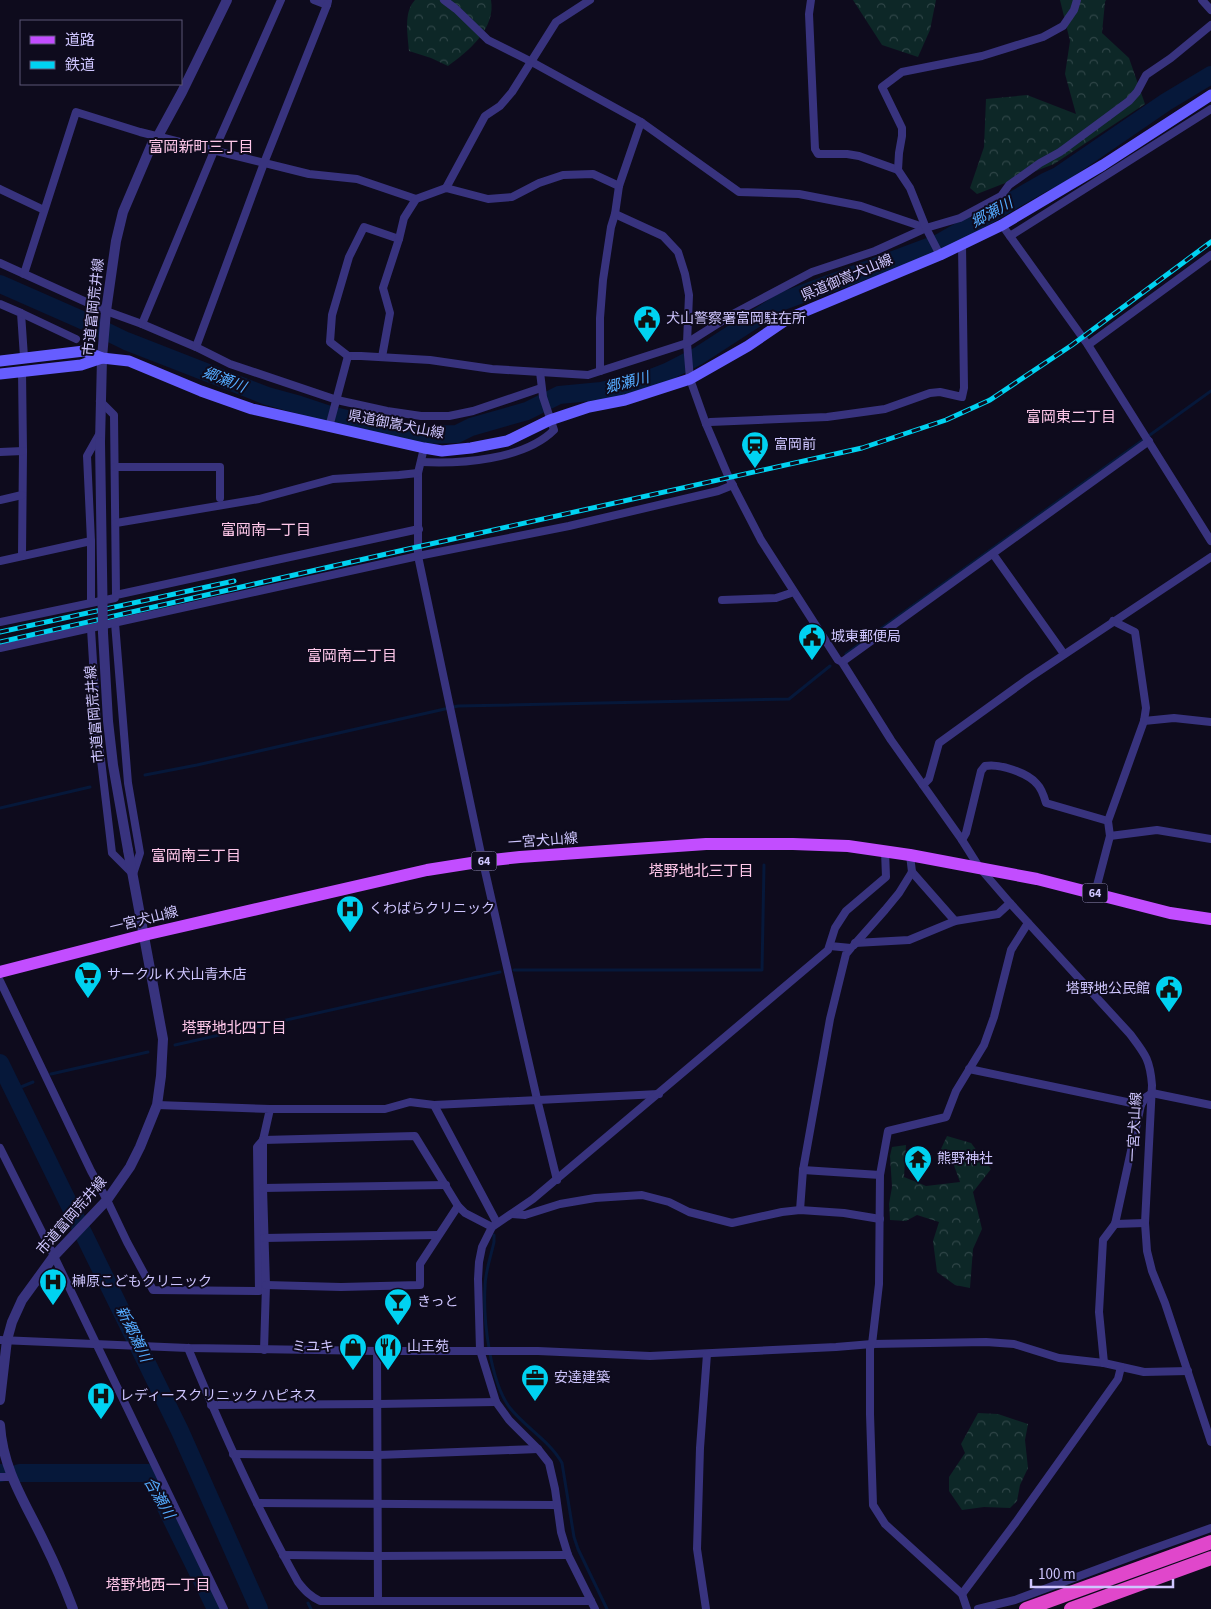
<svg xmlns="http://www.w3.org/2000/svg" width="1211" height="1609" font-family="'Source Sans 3','Noto Sans JP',sans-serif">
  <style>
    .forest { fill: url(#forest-crowns) }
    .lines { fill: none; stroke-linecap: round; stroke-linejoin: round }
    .stream { stroke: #06183a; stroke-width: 3 }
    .river { stroke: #06183a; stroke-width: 18 }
    .minor { stroke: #38337e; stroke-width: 8 }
    .tertiary { stroke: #38337e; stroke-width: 10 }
    .secondary { stroke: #665dff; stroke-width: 11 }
    .primary { stroke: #c24dff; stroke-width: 12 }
    .trunk { stroke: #e047cb; stroke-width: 14 }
    .rail-casing { stroke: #00d2f1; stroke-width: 5 }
    .rail { stroke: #0e0b1d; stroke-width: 3; stroke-dasharray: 9; stroke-linecap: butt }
    .tertiary-bridge { stroke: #38337e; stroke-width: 10 }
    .labels { text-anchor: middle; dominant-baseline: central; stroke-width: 4; stroke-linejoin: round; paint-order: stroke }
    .shield { fill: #0e0b1d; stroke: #958ebb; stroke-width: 1 }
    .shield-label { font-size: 12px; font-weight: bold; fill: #cfc6ff }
    .street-label { font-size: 14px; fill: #cfc6ff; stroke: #0e0b1d }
    .poi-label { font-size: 14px; fill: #cfc6ff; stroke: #0e0b1d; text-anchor: start }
    .neighbourhood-label { font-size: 15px; fill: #ffc8ea; stroke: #0e0b1d }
    .water-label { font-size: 15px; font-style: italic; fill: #54abff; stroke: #0e0b1d }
  </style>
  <defs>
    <pattern id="forest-crowns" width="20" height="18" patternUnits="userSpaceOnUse" patternTransform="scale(1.25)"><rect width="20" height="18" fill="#0d2727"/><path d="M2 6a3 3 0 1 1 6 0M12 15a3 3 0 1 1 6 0" fill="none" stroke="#2f4547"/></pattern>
  </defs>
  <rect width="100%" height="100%" fill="#0e0b1d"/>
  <g class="forest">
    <path d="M415,0H491C496,28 469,51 448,66L431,58L409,51C408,36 403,12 415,0Z"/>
    <path d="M853,0H936L930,30L918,57L882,45Z"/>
    <path d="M1060,0H1106L1105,2L1102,33L1129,58L1145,104L1054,164L977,194L970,188L984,147L986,99L1027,95L1076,114L1065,74L1070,41Z"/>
    <path d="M947,1136L971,1143L991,1169L973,1192L982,1229L973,1249L970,1288L955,1285L937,1272L933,1241L939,1222L917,1215L906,1221L890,1220L889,1204L892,1187L890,1156L892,1147L906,1145L904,1177L926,1186L960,1182L952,1160L941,1149Z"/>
    <path d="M978,1413L998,1414L1028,1424L1025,1440L1028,1468L1020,1485L1017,1501L1010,1508L984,1507L962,1510L949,1491V1477L965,1453L961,1444Z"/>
  </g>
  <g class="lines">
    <g class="stream">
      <path d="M846,654L1211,391"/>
      <path d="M145,775L197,765L458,706L789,699L830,666"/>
      <path d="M0,808L90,787"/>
      <path d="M514,970H762L764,865"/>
      <path d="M175,1045L500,972"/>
      <path d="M51,1074L148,1052"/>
      <path d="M12,1087H21L33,1082"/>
      <path d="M494,1235V1242C491,1256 485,1272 485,1287C483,1319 490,1382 510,1408C526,1428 550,1441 562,1463L574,1537L578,1549L607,1609"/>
      <path d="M308,1603L311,1609"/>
    </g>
    <g class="river">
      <path d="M0,284L91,324L126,341L267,396L300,405L330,415L402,432L428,435L457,434L471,427L527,411L559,395L601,391L644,381L667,372L698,356L783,301L939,243L1045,182L1058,176L1166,102L1211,75"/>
      <path d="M0,1063L180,1431L259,1609"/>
      <path d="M0,1473H1"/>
      <path d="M19,1473H149L216,1609"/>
    </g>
    <g class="minor">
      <path d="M314,0L327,5L328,1"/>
      <path d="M444,0L456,9L488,40L530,61L641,122L739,192L799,194L861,206L926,228"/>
      <path d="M811,0L809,14L815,149L818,154H847L859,156L898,170"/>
      <path d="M1202,0L1211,10"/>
      <path d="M446,188L485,116L500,106L512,92L556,22L590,0"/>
      <path d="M0,189L44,210"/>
      <path d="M615,214L663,236L678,252L685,274L689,295L687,343L690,379L706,424L729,478L761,540L838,660L842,662L891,740L962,840L979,867L1010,903L1130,1034C1145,1054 1150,1059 1152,1085L1145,1223L1147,1251L1152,1271L1165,1303L1211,1442"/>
      <path d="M1002,225L1088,345L1211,541"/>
      <path d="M1010,236L1211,109"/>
      <path d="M399,239L364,227L349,257L332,315L330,342L348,356H361L430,360L492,369L588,375L687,343L733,314L812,272L875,251L926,228L960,218L1001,196L1009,185L1040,163L1060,152L1129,101L1137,92L1146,75L1171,58L1211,25"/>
      <path d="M940,255L926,228L910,188L898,170L899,153L902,136V128L882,87L902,72L982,56L1043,37L1063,26L1074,10L1077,0"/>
      <path d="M0,263L106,311L142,324L196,347L230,364L337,400L387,411L421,416H449L473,411L541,388"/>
      <path d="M24,274L76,112L140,132L309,174L357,179L416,199"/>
      <path d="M0,304L21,313L24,357"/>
      <path d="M21,313L76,339"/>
      <path d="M142,324L214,151L281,0"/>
      <path d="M1088,345L1211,255"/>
      <path d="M196,347L264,163L327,5"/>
      <path d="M382,357L390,313L383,288L399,239L404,218L416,199L446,188L488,199L512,197L539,183L563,175L593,174L619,186"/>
      <path d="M22,371L23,451L22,556"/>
      <path d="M600,371V318L603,280L611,227L615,214L619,186L641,122"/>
      <path d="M100,401L114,415L116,595"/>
      <path d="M706,424L710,422L827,417L885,409L930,393L940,392L962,397L964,388L962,244"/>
      <path d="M329,427L348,356"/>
      <path d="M424,448L418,473V556L480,849L537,1099L557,1180"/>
      <path d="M0,452L23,451"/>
      <path d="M421,462C460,464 524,460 554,430L543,397L540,372"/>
      <path d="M115,467H220V498"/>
      <path d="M0,500L22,495"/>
      <path d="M116,523L259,499L333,479L399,475L418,473"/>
      <path d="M993,554L1064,654"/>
      <path d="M0,561L91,541"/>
      <path d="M722,600L776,598L794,592"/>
      <path d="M91,602V541L87,456L100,433"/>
      <path d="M0,622L115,598L116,595L419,529"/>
      <path d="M91,629L97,726L112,853L133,874L140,853L128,783L115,623"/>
      <path d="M0,648L418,556L569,526L718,491L733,485"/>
      <path d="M842,662L1149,441"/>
      <path d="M1144,721L1174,718L1211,722"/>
      <path d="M923,785L929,779L939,743L1029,678L1211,557"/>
      <path d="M1110,836L1157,830L1211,839"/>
      <path d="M962,840L966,833L981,771L985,766C999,763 1028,773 1037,784C1042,789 1044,796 1046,803L1108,821"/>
      <path d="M912,872L955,921"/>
      <path d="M1095,893L1110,836L1108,821L1144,721L1146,708L1135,632L1113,621"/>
      <path d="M855,943L909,940L955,921L998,914L1010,903"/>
      <path d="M854,945L885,910L899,893L912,872L910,855"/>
      <path d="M0,981L91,1171L107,1200L127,1242L153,1290L259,1291L257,1147L263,1140"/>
      <path d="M969,1069L1141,1105L1146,1097L1152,1093L1211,1105"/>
      <path d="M157,1105L270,1109L263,1140V1188L266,1285L264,1350"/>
      <path d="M434,1105L659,1094"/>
      <path d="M270,1109H385L410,1102L434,1105L497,1223"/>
      <path d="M263,1140L415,1136L458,1206L465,1213L492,1227"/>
      <path d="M0,1148L54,1256L224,1609"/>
      <path d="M803,1170L880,1175"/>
      <path d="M263,1188L446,1185"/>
      <path d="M800,1210L803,1170L825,1047L830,1019L846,954L851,948L830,946"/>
      <path d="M512,1214L525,1215L560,1204L595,1198L642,1195L669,1202L689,1212L732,1223L782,1212L800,1210L844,1213L880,1219"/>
      <path d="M1115,1224L1145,1223"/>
      <path d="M264,1238L438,1235"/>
      <path d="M266,1285L341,1287L420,1285V1264L458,1206"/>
      <path d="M0,1340L188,1348L377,1351H538L650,1356L836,1347L872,1344L986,1342L1014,1344L1059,1358L1104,1363L1144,1372L1188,1371"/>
      <path d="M188,1348C221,1428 256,1507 298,1582C305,1591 310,1596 320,1601H591"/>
      <path d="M377,1351L378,1601"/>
      <path d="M1104,1363L1099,1312L1103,1240L1115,1224L1141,1105"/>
      <path d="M211,1405L378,1404L496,1402"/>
      <path d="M233,1454L378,1455L538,1449"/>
      <path d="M0,1477H11"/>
      <path d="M257,1503L557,1505"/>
      <path d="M283,1555L378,1556L568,1555"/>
      <path d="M962,1594L1016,1522L1118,1379L1121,1367"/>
      <path d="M595,1609L568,1555L561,1532L555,1489L549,1463L538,1449L509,1420L496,1402L480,1350L478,1279L479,1262L482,1247L492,1227L533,1199L828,950L835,928L846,911L886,877L885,851"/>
      <path d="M706,1609L697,1549L700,1448L707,1354"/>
      <path d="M967,1609L962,1594L885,1524L873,1505L870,1414V1348L872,1344L879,1284L880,1175L888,1131L946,1117L956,1091L984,1045L994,1017L1011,950L1028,923"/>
      <path d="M978,1609L1015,1600L1141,1553L1211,1528"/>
    </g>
    <g class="tertiary">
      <path d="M100,442L102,358L106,311L116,241L123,212L152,144L158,136L182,92L227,0"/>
      <path d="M0,1400L7,1340L12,1322L22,1300L54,1256L107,1200L130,1167L140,1147L157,1105L161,1076L163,1039L128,850"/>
      <path d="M0,1425C3,1472 27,1505 46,1546C56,1566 65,1588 73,1609"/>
    </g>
    <g class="secondary">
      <path d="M0,361L84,351L102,358L129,361L201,391L252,409L424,448L442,451L471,448L507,441L550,420L589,407L625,400L690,379L748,346L789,318L940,255L1002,225L1103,165L1211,95"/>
      <path d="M0,374L81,365L102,358"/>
    </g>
    <path class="primary" d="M0,972L144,935L427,870L484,861L520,857L706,844H793L848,846L910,855L1037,879L1170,913L1211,919"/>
    <g class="trunk">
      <path d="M1026,1609L1211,1542"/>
      <path d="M1071,1609L1211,1558"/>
    </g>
    <g class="rail-casing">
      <g id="rail">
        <path d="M0,632L234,581"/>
        <path d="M0,642L417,547L862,448L946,420L990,400L1072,345L1211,242"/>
      </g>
    </g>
    <use href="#rail" class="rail"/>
    <path class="tertiary-bridge" d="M100,442L103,633L108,721L113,765L128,850"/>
  </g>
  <defs>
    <g id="civic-pin" transform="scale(1.4375)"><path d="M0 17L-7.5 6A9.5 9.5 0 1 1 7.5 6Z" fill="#00d2f1" stroke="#0e0b1d"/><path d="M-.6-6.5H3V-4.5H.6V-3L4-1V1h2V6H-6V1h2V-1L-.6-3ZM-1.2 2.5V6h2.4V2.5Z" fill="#111"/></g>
    <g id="station-pin" transform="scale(1.4375)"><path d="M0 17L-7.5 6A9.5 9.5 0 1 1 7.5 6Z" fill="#00d2f1" stroke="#0e0b1d"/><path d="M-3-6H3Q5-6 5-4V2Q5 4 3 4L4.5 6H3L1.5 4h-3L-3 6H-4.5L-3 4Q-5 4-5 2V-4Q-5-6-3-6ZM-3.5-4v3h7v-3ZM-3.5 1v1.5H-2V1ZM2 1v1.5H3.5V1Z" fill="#111"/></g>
    <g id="hospital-pin" transform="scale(1.4375)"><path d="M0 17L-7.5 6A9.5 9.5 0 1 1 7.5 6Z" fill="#00d2f1" stroke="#0e0b1d"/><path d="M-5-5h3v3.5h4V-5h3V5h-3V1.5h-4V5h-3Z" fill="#111"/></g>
    <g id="supermarket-pin" transform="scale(1.4375)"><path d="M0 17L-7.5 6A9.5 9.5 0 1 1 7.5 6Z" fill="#00d2f1" stroke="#0e0b1d"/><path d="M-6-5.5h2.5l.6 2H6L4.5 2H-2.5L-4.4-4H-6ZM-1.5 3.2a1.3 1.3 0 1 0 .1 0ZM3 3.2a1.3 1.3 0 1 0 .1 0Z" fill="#111"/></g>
    <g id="temple-pin" transform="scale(1.4375)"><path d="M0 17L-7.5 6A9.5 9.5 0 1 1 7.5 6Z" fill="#00d2f1" stroke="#0e0b1d"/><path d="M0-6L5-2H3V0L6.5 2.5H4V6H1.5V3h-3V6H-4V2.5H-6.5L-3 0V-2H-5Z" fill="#111"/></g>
    <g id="bar-pin" transform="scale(1.4375)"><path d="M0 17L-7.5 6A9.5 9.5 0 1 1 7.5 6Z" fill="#00d2f1" stroke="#0e0b1d"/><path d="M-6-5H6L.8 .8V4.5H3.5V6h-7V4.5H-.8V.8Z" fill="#111"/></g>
    <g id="shop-pin" transform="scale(1.4375)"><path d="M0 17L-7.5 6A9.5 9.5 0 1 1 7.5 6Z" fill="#00d2f1" stroke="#0e0b1d"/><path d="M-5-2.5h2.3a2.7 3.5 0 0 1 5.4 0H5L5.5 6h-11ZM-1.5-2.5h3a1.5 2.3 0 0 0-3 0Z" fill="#111"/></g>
    <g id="restaurant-pin" transform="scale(1.4375)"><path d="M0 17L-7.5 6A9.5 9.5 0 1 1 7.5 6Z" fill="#00d2f1" stroke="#0e0b1d"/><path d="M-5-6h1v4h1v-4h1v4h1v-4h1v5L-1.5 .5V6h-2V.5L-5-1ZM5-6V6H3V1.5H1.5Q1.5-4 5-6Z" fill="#111"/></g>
    <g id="office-pin" transform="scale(1.4375)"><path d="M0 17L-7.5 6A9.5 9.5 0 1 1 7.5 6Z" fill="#00d2f1" stroke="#0e0b1d"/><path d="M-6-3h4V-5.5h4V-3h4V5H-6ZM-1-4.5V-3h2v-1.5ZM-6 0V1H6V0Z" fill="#111"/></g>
  </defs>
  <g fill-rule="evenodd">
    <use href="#civic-pin" x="647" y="319"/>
    <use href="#station-pin" x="755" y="445"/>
    <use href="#civic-pin" x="812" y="637"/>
    <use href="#hospital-pin" x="350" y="909"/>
    <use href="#supermarket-pin" x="88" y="975"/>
    <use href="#civic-pin" x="1169" y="989"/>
    <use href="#temple-pin" x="918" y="1159"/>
    <use href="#hospital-pin" x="53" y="1282"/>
    <use href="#bar-pin" x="398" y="1302"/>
    <use href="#shop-pin" x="353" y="1347"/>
    <use href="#restaurant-pin" x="388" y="1347"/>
    <use href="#office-pin" x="535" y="1378"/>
    <use href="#hospital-pin" x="101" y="1396"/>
  </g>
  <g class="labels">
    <g class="shield">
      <rect x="471.5" y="851.5" width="25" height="19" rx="4"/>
      <rect x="1082.5" y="883.5" width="25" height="19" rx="4"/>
    </g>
    <g class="shield-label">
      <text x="484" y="861">64</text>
      <text x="1095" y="893">64</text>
    </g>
    <g class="street-label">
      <text transform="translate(847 278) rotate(-23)">県道御嵩犬山線</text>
      <text transform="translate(94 307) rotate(-84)">市道富岡荒井線</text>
      <text transform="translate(396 425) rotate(11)">県道御嵩犬山線</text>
      <text transform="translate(95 714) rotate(-95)">市道富岡荒井線</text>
      <text transform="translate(543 841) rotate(-4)">一宮犬山線</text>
      <text transform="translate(144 920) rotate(-14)">一宮犬山線</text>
      <text transform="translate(1135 1127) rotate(-87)">一宮犬山線</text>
      <text transform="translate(72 1216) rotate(-49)">市道富岡荒井線</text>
    </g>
    <g class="poi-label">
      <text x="666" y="319">犬山警察署富岡駐在所</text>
      <text x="774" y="445">富岡前</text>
      <text x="831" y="637">城東郵便局</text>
      <text x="369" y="909">くわばらクリニック</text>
      <text x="107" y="975">サークルＫ犬山青木店</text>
      <text x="1150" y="989" text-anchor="end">塔野地公民館</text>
      <text x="937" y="1159">熊野神社</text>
      <text x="72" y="1282">榊原こどもクリニック</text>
      <text x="417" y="1302">きっと</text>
      <text x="334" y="1347" text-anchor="end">ミユキ</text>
      <text x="407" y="1347">山王苑</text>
      <text x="554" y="1378">安達建築</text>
      <text x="120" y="1396">レディースクリニック ハピネス</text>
    </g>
    <g class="neighbourhood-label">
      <text x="201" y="147">富岡新町三丁目</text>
      <text x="1071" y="417">富岡東二丁目</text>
      <text x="266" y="530">富岡南一丁目</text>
      <text x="352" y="656">富岡南二丁目</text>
      <text x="196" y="856">富岡南三丁目</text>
      <text x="701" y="871">塔野地北三丁目</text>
      <text x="234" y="1028">塔野地北四丁目</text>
      <text x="158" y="1585">塔野地西一丁目</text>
    </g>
    <g class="water-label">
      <text transform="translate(992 213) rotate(-29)">郷瀬川</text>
      <text transform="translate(224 380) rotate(21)">郷瀬川</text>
      <text transform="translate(627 383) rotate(-15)">郷瀬川</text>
      <text transform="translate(133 1334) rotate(64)">新郷瀬川</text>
      <text transform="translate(159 1498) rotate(60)">合瀬川</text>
    </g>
  </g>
  <rect x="20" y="20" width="162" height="65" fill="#0e0b1d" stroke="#5b5677"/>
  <rect x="30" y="36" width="25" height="8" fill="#c24dff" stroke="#5b5677"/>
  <text x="65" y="45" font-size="15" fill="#cfc6ff">道路</text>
  <rect x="30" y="61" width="25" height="8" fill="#00d2f1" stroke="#5b5677"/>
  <text x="65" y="70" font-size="15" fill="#cfc6ff">鉄道</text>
  <path d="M1031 1579v8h142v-8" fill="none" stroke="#cfc6ff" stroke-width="2.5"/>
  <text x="1038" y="1579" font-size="15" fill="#cfc6ff" stroke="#0e0b1d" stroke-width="4" paint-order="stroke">100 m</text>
</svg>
